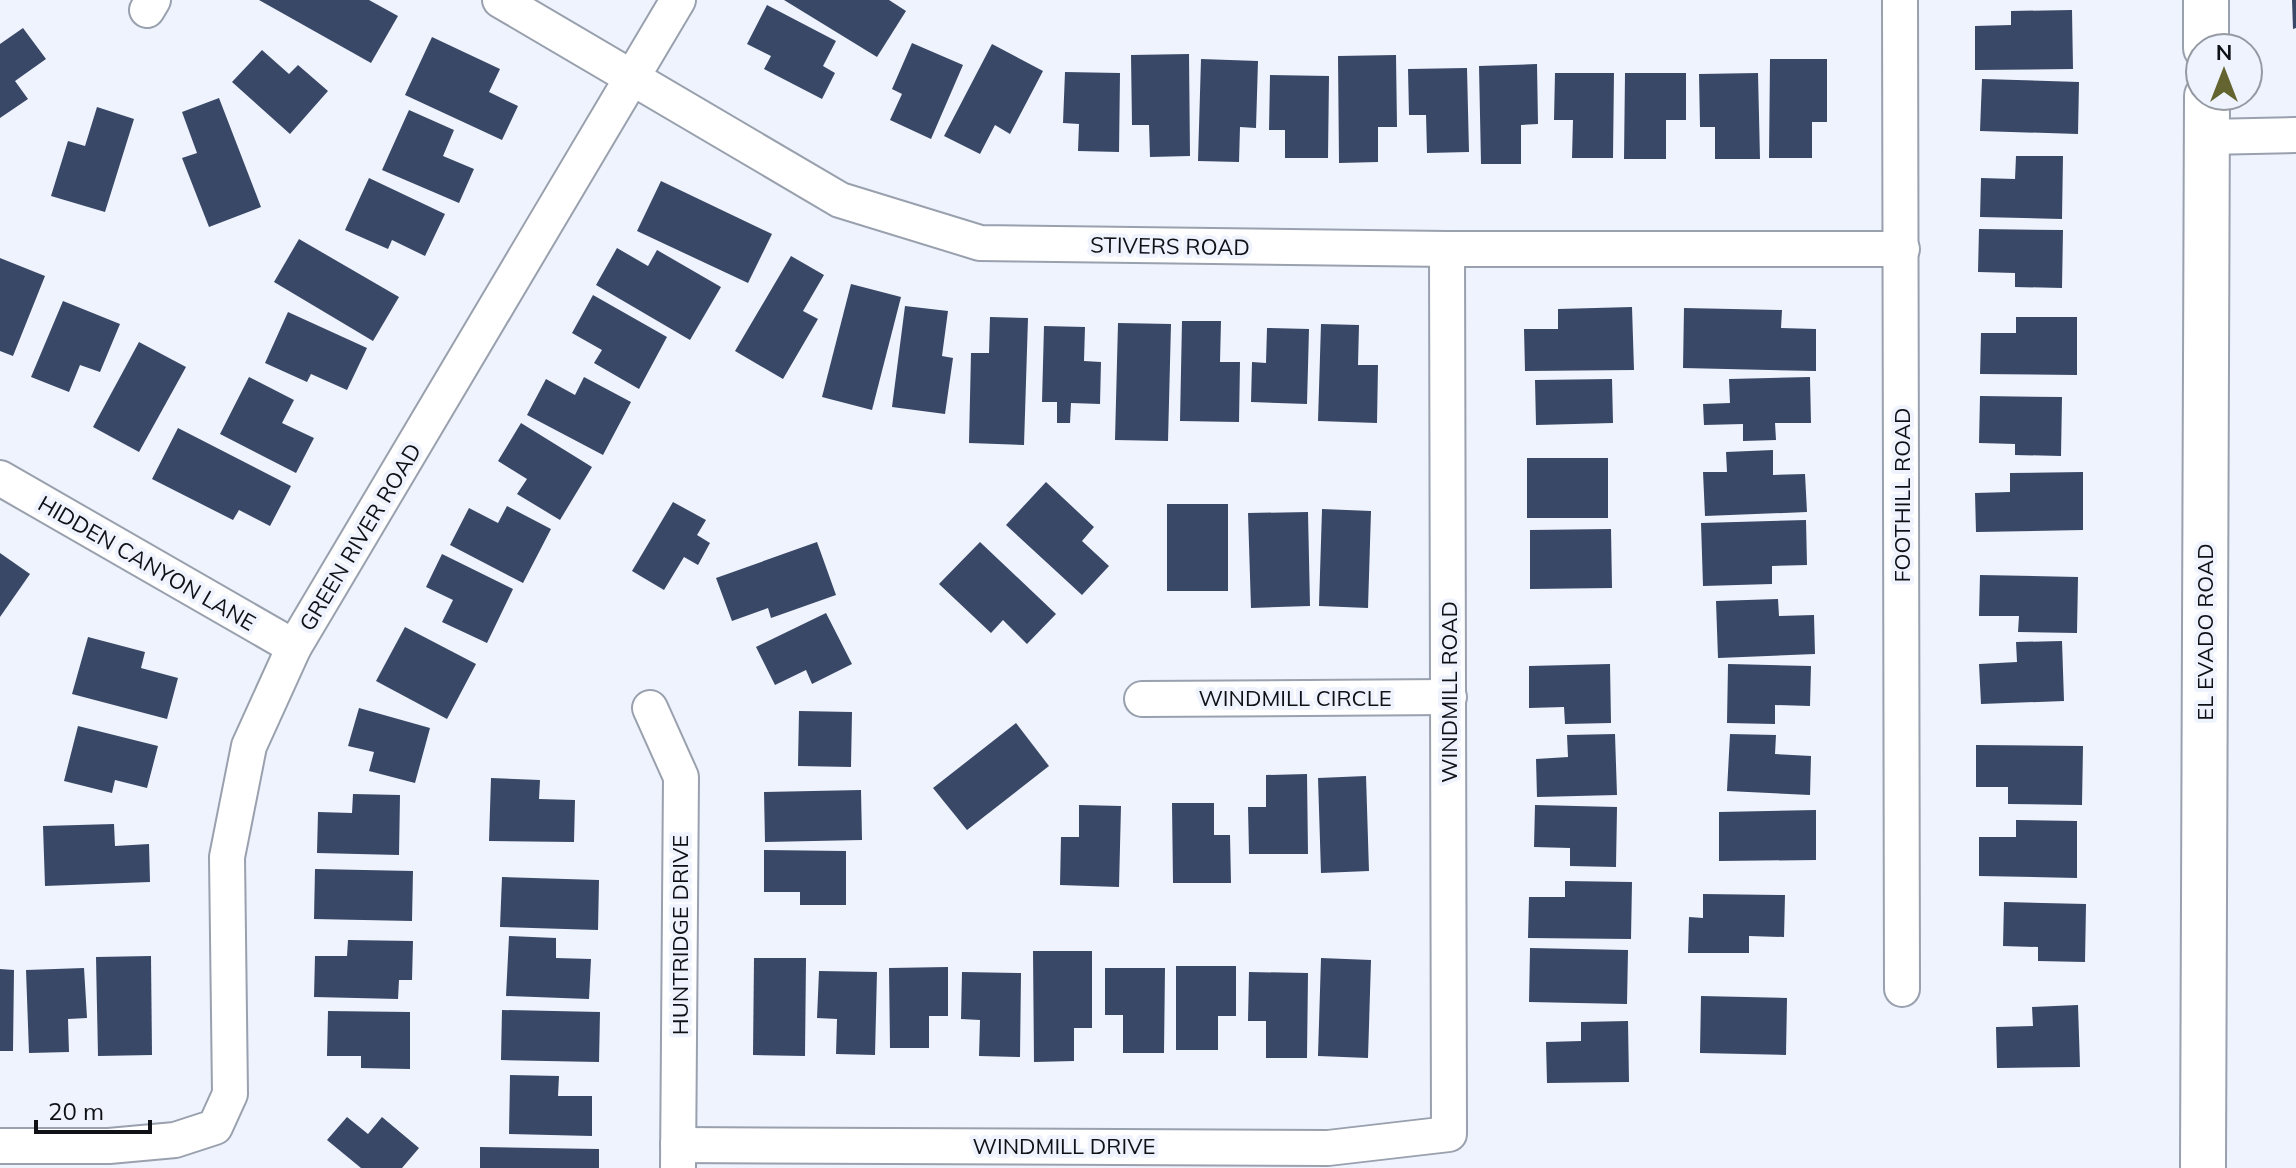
<svg xmlns="http://www.w3.org/2000/svg" width="2296" height="1168" font-family="Mulish,sans-serif">
  <style>
    .building { fill: #3a4867 }
    .lines { fill: none; stroke-linecap: round; stroke-linejoin: round }
    .street-casing { stroke: #99a0ae; stroke-width: 38 }
    .secondary-casing { stroke: #99a0ae; stroke-width: 48 }
    .street { stroke: #fff; stroke-width: 34 }
    .secondary { stroke: #fff; stroke-width: 44 }
    .labels { text-anchor: middle; dominant-baseline: central; stroke-width: 8; stroke-linejoin: round; paint-order: stroke }
    .street-label { font-size: 22px; fill: #0f1116; stroke: #eff3fd }
  </style>
  <rect width="100%" height="100%" fill="#eff3fd"/>
  <g class="building">
    <path d="M259,0H369L398,16L371,63Z"/>
    <path d="M784,0H889L906,11L877,57Z"/>
    <path d="M2292,0H2296V28L2293,29Z"/>
    <path d="M767,5L836,41L823,66L835,73L822,99L764,69L771,56L747,44Z"/>
    <path d="M2072,10L2073,69L1975,70V26L2011,25V11Z"/>
    <path d="M23,28L46,59L15,81L28,99L0,118V44Z"/>
    <path d="M432,37L500,69L489,92L518,106L502,140L405,95Z"/>
    <path d="M912,43L963,65L931,139L890,120L902,94L892,89Z"/>
    <path d="M992,44L1043,71L1010,134L995,125L980,154L944,136Z"/>
    <path d="M262,50L289,74L298,65L328,91L290,134L232,82Z"/>
    <path d="M1189,54L1190,156L1150,157L1149,125H1132L1131,55Z"/>
    <path d="M1396,55L1397,127H1378V162L1339,163L1338,56Z"/>
    <path d="M1201,59L1258,61L1256,128L1240,127L1239,162L1198,161Z"/>
    <path d="M1770,59H1827V122H1812V158H1769Z"/>
    <path d="M1537,64L1538,124L1521,125V164H1481L1479,66Z"/>
    <path d="M1467,68L1469,152L1427,153L1426,115H1409L1408,69Z"/>
    <path d="M1065,72L1120,73L1119,152L1078,151L1079,124L1063,123Z"/>
    <path d="M1555,73H1614L1613,158H1572L1573,120H1554Z"/>
    <path d="M1625,73H1686V120H1666V159H1624Z"/>
    <path d="M1758,73L1760,159H1715V127H1700L1699,74Z"/>
    <path d="M1270,75L1329,76L1328,158H1285V130H1269Z"/>
    <path d="M1982,79L2079,82L2078,134L1980,131Z"/>
    <path d="M219,98L261,207L209,227L182,158L197,153L182,112Z"/>
    <path d="M97,107L134,119L105,212L51,196L68,141L85,146Z"/>
    <path d="M409,110L454,130L443,156L474,169L459,203L382,170Z"/>
    <path d="M2016,156H2063L2062,219L1980,217L1981,178L2015,179Z"/>
    <path d="M369,178L445,214L425,256L392,240L388,249L345,230Z"/>
    <path d="M661,181L772,234L748,283L637,231Z"/>
    <path d="M1979,229L2063,230L2062,288L2015,287V273L1978,272Z"/>
    <path d="M299,239L399,297L373,341L274,282Z"/>
    <path d="M617,248L648,266L657,250L721,287L690,340L596,285Z"/>
    <path d="M791,256L824,275L803,311L818,319L783,379L735,351Z"/>
    <path d="M0,258L45,276L13,356L0,351Z"/>
    <path d="M851,284L901,297L872,410L822,397Z"/>
    <path d="M593,295L667,337L639,389L594,363L602,350L572,333Z"/>
    <path d="M63,301L120,324L100,372L80,365L69,392L31,377Z"/>
    <path d="M905,306L948,311L942,356L953,358L945,414L892,407Z"/>
    <path d="M1632,307L1634,370L1525,371L1524,329H1558V309Z"/>
    <path d="M1684,308L1782,310L1781,328L1816,329V371L1683,368Z"/>
    <path d="M288,312L367,348L347,390L311,374L307,382L265,363Z"/>
    <path d="M990,317L1028,318L1024,445L969,443L971,353H989Z"/>
    <path d="M2016,317H2077V375L1980,374L1981,333H2016Z"/>
    <path d="M1182,321H1221L1220,362H1240L1239,422L1180,421Z"/>
    <path d="M1118,323L1171,324L1168,441L1115,440Z"/>
    <path d="M1321,324L1359,325L1358,365H1378L1377,423L1318,421Z"/>
    <path d="M1044,326L1085,327L1084,361L1101,362L1100,404L1071,403L1070,423H1057V402H1042Z"/>
    <path d="M1267,328L1309,329L1307,404L1251,402L1252,362L1266,363Z"/>
    <path d="M139,342L186,367L139,452L93,427Z"/>
    <path d="M249,377L294,400L282,423L314,438L296,473L220,434Z"/>
    <path d="M584,377L631,402L603,455L527,415L546,379L575,395Z"/>
    <path d="M1810,377L1811,423H1775L1776,440L1743,441V424L1704,425L1703,404L1730,403L1729,379Z"/>
    <path d="M1612,379L1613,423L1536,425L1535,380Z"/>
    <path d="M1980,396L2062,397L2061,456L2015,455V444L1979,443Z"/>
    <path d="M521,423L592,467L560,520L517,494L527,479L498,461Z"/>
    <path d="M178,428L291,486L270,526L239,510L233,520L152,479Z"/>
    <path d="M1773,450V475L1805,474L1807,512L1705,516L1703,472H1727L1726,452Z"/>
    <rect x="1527" y="458" width="81" height="60"/>
    <path d="M2083,472V530L1976,532L1975,493L2010,492V473Z"/>
    <path d="M1046,482L1094,527L1082,541L1109,566L1082,595L1006,525Z"/>
    <path d="M673,502L706,520L697,535L710,543L698,565L684,557L664,590L632,571Z"/>
    <rect x="1167" y="504" width="61" height="87"/>
    <path d="M507,506L551,529L523,583L450,545L469,508L498,523Z"/>
    <path d="M1322,509L1371,511L1368,608L1319,606Z"/>
    <path d="M1308,512L1310,606L1251,608L1248,513Z"/>
    <path d="M1806,520L1807,565L1772,566V584L1703,586L1701,523Z"/>
    <path d="M1611,529L1612,588L1530,589V530Z"/>
    <path d="M817,542L836,595L771,618L768,608L732,621L716,578Z"/>
    <path d="M980,542L1056,614L1027,644L1003,620L991,633L939,584Z"/>
    <path d="M0,553L30,574L0,617Z"/>
    <path d="M442,554L513,589L487,643L442,622L453,600L426,587Z"/>
    <path d="M1980,575L2078,577L2077,633L2018,632L2019,616H1979Z"/>
    <path d="M1778,599L1779,616L1814,615L1815,654L1718,658L1716,601Z"/>
    <path d="M826,613L852,664L812,684L806,670L775,685L756,647Z"/>
    <path d="M405,627L476,664L447,719L376,681Z"/>
    <path d="M88,637L145,652L141,668L178,678L167,719L72,694Z"/>
    <path d="M2062,641L2064,701L1981,704L1979,664L2017,662L2016,642Z"/>
    <path d="M1610,664L1611,723L1565,724L1564,707L1529,708V666Z"/>
    <path d="M1728,664L1811,666L1810,706L1775,705V724L1727,723Z"/>
    <path d="M359,708L430,728L415,783L369,771L374,752L348,746Z"/>
    <path d="M799,711L852,712L851,767L798,766Z"/>
    <path d="M1016,723L1049,766L967,830L933,788Z"/>
    <path d="M78,726L158,746L147,788L115,780L112,793L64,781Z"/>
    <path d="M1615,734L1617,795L1537,797L1536,759L1568,757L1567,735Z"/>
    <path d="M1730,734L1776,735L1775,754L1811,756L1810,795L1727,791Z"/>
    <path d="M1976,745L2083,746L2082,805L2008,804V787H1976Z"/>
    <path d="M1307,774L1308,854H1249L1248,807H1266V775Z"/>
    <path d="M1366,776L1369,871L1321,873L1318,778Z"/>
    <path d="M491,778L540,780L539,799L575,800L574,842L489,841Z"/>
    <path d="M861,790L862,840L765,842L764,792Z"/>
    <path d="M353,794L400,795L399,855L317,853L318,812L352,813Z"/>
    <path d="M1172,803H1214V835H1230L1231,883H1173Z"/>
    <path d="M1079,805L1121,806L1119,887L1060,885L1061,837H1079Z"/>
    <path d="M1535,805L1617,807L1616,867L1570,866V848L1534,847Z"/>
    <path d="M1816,810V860L1719,861V812Z"/>
    <path d="M2016,820L2077,821V878L1979,876V837H2016Z"/>
    <path d="M114,824L115,846L149,844L150,882L45,886L43,826Z"/>
    <path d="M764,850L846,851V905H800V892H764Z"/>
    <path d="M315,869L413,871L412,921L314,919Z"/>
    <path d="M502,877L599,880L598,930L500,927Z"/>
    <path d="M1565,881L1632,882L1631,939L1528,938L1529,897H1565Z"/>
    <path d="M1703,894L1785,895L1784,937L1749,936V953H1688L1689,917L1703,918Z"/>
    <path d="M2004,902L2086,904L2085,962L2038,961V947L2003,946Z"/>
    <path d="M509,936L556,938V958L591,959L589,999L506,996Z"/>
    <path d="M348,940L413,941L412,980H399L398,999L314,997L315,956H347Z"/>
    <path d="M1530,948L1628,950L1627,1004L1529,1002Z"/>
    <path d="M1033,951H1092V1028H1074V1061L1034,1062Z"/>
    <path d="M151,956L152,1055L98,1056L96,957Z"/>
    <path d="M754,958H806L805,1056L753,1055Z"/>
    <path d="M1321,958L1371,960L1368,1058L1318,1056Z"/>
    <path d="M1176,966H1236V1016H1218V1050H1176Z"/>
    <path d="M948,967V1016H929V1048H890L889,968Z"/>
    <path d="M84,968L87,1018L68,1019L69,1052L29,1053L26,970Z"/>
    <path d="M1105,968H1165L1164,1053H1123V1015H1105Z"/>
    <path d="M0,969L14,970L13,1051H0Z"/>
    <path d="M819,971L877,972L875,1055L836,1054L837,1019L817,1018Z"/>
    <path d="M962,972L1021,973L1020,1057L979,1056L980,1020L961,1019Z"/>
    <path d="M1249,972L1308,973L1307,1058H1266V1021H1248Z"/>
    <path d="M1701,996L1787,998L1786,1055L1700,1053Z"/>
    <path d="M2078,1005L2080,1067L1997,1068L1996,1027L2033,1026L2032,1007Z"/>
    <path d="M502,1010L600,1012L599,1062L501,1060Z"/>
    <path d="M328,1011L410,1012V1069L361,1068V1056H327Z"/>
    <path d="M1628,1021L1629,1082L1547,1083L1546,1042L1581,1041V1022Z"/>
    <path d="M510,1075L559,1076L558,1096H592V1136L509,1134Z"/>
    <path d="M347,1117L368,1134L382,1117L419,1148L402,1168H361L327,1140Z"/>
    <path d="M480,1147L599,1149V1168H480Z"/>
  </g>
  <g class="lines">
    <g class="street-casing">
      <g id="street">
        <path d="M500,0L840,200L980,243L1447,249H1902"/>
        <path d="M1900,0L1902,989"/>
        <path d="M147,10L153,0"/>
        <path d="M2207,137L2296,135"/>
        <path d="M0,478L294,647"/>
        <path d="M1142,699L1449,697"/>
        <path d="M650,708L681,777L678,1168"/>
        <path d="M678,1145L1328,1148L1449,1134L1447,249"/>
        <path d="M0,1146H109L175,1140L215,1127L230,1094L227,857L249,746L294,647L678,0"/>
      </g>
    </g>
    <g class="secondary-casing">
      <g id="secondary">
        <path d="M2206,0V48"/>
        <path d="M2203,1168L2207,96"/>
      </g>
    </g>
    <use href="#street" class="street"/>
    <use href="#secondary" class="secondary"/>
  </g>
  <g class="labels">
    <g class="street-label">
      <text transform="translate(1170 246) rotate(1)">STIVERS ROAD</text>
      <text transform="translate(1902 495) rotate(-90)">FOOTHILL ROAD</text>
      <text transform="translate(360 537) rotate(-59)">GREEN RIVER ROAD</text>
      <text transform="translate(147 563) rotate(30)">HIDDEN CANYON LANE</text>
      <text transform="translate(2205 632) rotate(-90)">EL EVADO ROAD</text>
      <text transform="translate(1449 692) rotate(-90)">WINDMILL ROAD</text>
      <text x="1295" y="698">WINDMILL CIRCLE</text>
      <text transform="translate(680 935) rotate(-90)">HUNTRIDGE DRIVE</text>
      <text x="1064" y="1146">WINDMILL DRIVE</text>
    </g>
  </g>
  <g transform="translate(2224 72)"><circle r="38" fill="#eff3fd" stroke="#9599a1" stroke-width="2"/>
  <path d="M0-6L14 30L0 20L-14 30Z" fill="#646431"/>
  <text y="-12" font-size="22" font-weight="bold" text-anchor="middle" fill="#0f1116">N</text>
  </g>
  <path d="M36 1120v12h114v-12" fill="none" stroke="#0f1116" stroke-width="4"/>
  <text x="48" y="1120" font-size="24" fill="#0f1116" stroke="#eff3fd" stroke-width="6" paint-order="stroke">20 m</text>
</svg>
